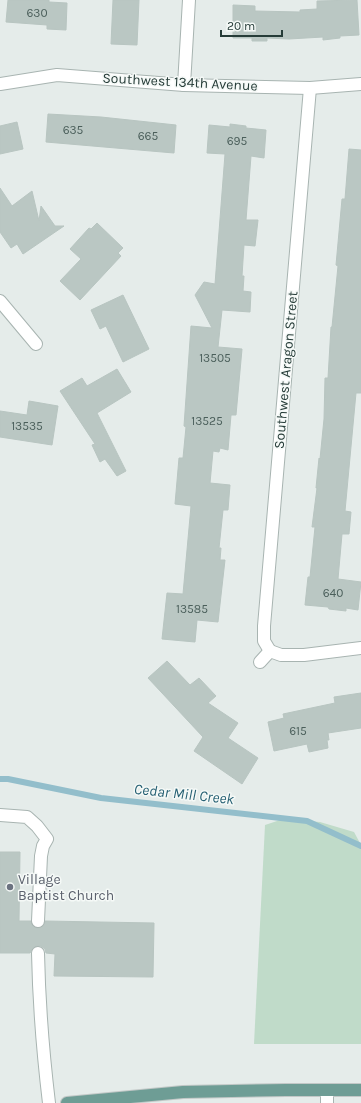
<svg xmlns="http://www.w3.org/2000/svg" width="361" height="1103" font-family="Karla,sans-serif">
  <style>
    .green { fill: #c0dbc9 }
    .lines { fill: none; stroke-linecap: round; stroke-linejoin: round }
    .stream { stroke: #93becb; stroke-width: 6 }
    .building { fill: #bac7c3; stroke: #b8c5c1 }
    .lane-casing { stroke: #a8b4b1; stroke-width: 14 }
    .street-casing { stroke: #a8b4b1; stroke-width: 14 }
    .primary-casing { stroke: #c2c8c7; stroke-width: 14 }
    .lane { stroke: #fff; stroke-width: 12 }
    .street { stroke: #fff; stroke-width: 12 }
    .primary { stroke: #6e9d95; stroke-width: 12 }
    .worship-dot { fill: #6b7280; stroke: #f5f9f7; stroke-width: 1.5 }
    .labels { text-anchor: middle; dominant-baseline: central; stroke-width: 3; stroke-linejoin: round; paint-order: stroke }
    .number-label { font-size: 12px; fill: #4b5f5b }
    .street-label { font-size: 14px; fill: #263c38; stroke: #f5f9f7 }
    .worship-label { font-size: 14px; fill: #5b616d; stroke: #f5f9f7; text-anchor: start }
    .water-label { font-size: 15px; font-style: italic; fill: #266073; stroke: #f5f9f7 }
  </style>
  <rect width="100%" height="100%" fill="#e5ecea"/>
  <path class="green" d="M283,819L320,822L354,832L361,845V1044H254L265,825Z"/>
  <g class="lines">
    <path class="stream" d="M0,779H8L101,798L307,821L361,846"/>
  </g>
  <g class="building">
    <path d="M8,0H49V2L67,3L66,30L47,29V25L6,22Z"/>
    <path d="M113,0H139L137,45L111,44Z"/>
    <path d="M357,0L359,35L340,36V38L323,40V37L289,39L267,38V41H252V38H233V5L255,6V11L300,12V10L317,9V1Z"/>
    <path d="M48,114L101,117L176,125L174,153L46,142Z"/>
    <path d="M17,122L23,149L0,154V126Z"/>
    <path d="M230,124L246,126V128L266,130L264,158L251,156L246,220H258L255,246L244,245L242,276H244L243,291L251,292L250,312L222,310L218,347L242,349L236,415H231L228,450L220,448L219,452L213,451L210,483L230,485L228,510H223L219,548H221L220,560H225L218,622L197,620L195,642L162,639L167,593L183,594L191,506L175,504L179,458H183L186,427L184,426L191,326L212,328L195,295L204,282L215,284L225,154L207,153L209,125L230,127Z"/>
    <path d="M349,149L361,150V393H356L345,511L351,512L349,534H342L338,579L361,582L358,610L346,608V611L329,609L328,607L305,605L308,577H310L315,527H312L317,488H316L319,458L320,459L324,419L325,378H328L331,327H332L338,266L336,265L342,199H345Z"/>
    <path d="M0,188L12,206L32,191L39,221L41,206L55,226H64L23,254L17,244L11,248L0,232Z"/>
    <path d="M97,223L123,248L118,253L121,256L80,300L60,281L81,259L70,249L89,228L91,229Z"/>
    <path d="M123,295L149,349L123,362L106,326L100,329L91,310Z"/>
    <path d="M117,369L131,392L97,413L126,471L117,476L105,459L100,462L92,445L95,444L60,391L82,378L87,386Z"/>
    <path d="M29,401L58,406L52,445L0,437V411L27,415Z"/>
    <path d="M167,661L190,685L199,678L216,696L208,703L238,723L228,738L258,758L242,784L194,751L203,737L148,678Z"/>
    <path d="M361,693V728L328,733L329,740H327L328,748L309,752L307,744L274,751L268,722L284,718L283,714L335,703L334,697Z"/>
    <path d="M0,852H20L19,921H31L34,927L38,928L44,925L45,921L154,923L153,977L54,976L55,954L46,953L45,949L41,946H37L34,947L30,953H0Z"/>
  </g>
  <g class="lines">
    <g class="lane-casing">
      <g id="lane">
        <path d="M0,815L27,817L37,826L47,839L43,846L41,856L38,921"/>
        <path d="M38,953C39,1003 43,1053 49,1103"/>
      </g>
    </g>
    <g class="street-casing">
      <g id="street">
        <path d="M0,84L57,75L184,85L310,88L361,84"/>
        <path d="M184,85L189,0"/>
        <path d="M0,301L36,344"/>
        <path d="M270,651L264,641V626L310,88"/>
        <path d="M260,662L270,651L281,655H304L361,648"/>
        <path d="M327,1103V1090"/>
      </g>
    </g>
    <g class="primary-casing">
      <path id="primary" d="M67,1103L183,1092L286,1090H361"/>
    </g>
    <use href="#lane" class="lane"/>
    <use href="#street" class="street"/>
    <use href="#primary" class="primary"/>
  </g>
  <circle class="worship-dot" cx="10" cy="887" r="4"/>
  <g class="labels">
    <g class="number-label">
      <text x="37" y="13">630</text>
      <text x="73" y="130">635</text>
      <text x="148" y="136">665</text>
      <text x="237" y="141">695</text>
      <text x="215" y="358">13505</text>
      <text x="207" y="421">13525</text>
      <text x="27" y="426">13535</text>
      <text x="333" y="593">640</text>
      <text x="192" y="609">13585</text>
      <text x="298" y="731">615</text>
    </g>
    <g class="street-label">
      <text transform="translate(180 82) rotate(3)">Southwest 134th Avenue</text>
      <text transform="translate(286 370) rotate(-85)">Southwest Aragon Street</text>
    </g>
    <g class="worship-label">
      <text x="18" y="879">Village<tspan x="18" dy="16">Baptist Church</tspan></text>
    </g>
    <g class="water-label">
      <text transform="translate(184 794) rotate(6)">Cedar Mill Creek</text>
    </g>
  </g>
  <path d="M221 30v6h61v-6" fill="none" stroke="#263c38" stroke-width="2"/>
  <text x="227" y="30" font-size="12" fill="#263c38" stroke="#f5f9f7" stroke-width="3" paint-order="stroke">20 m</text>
</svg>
